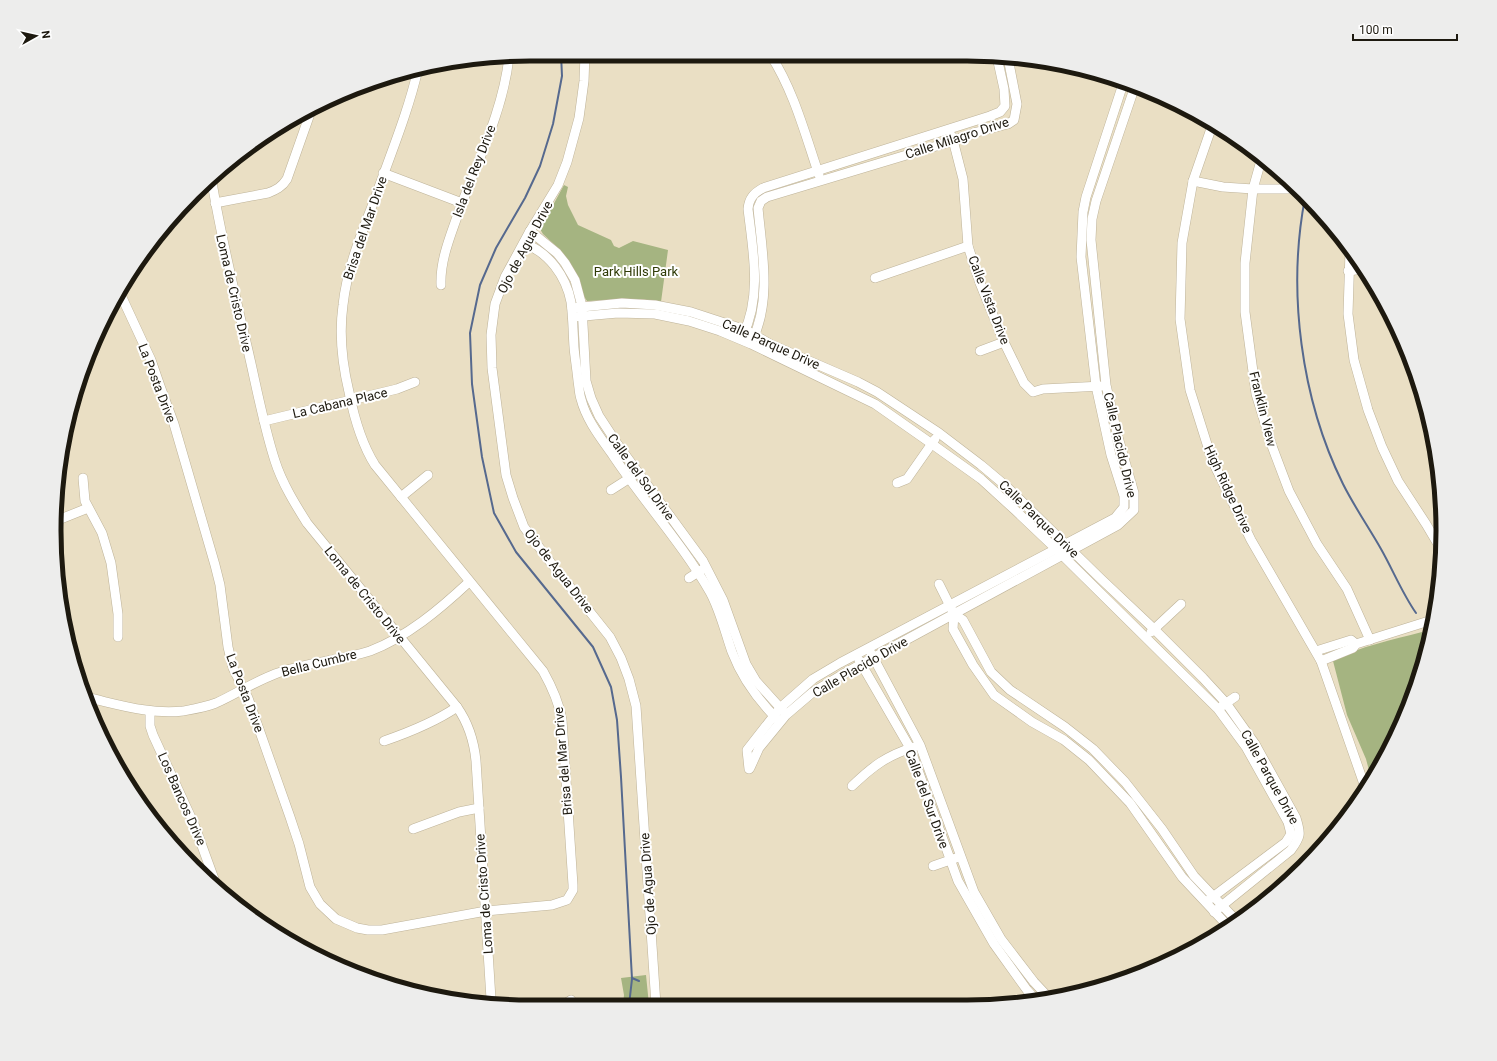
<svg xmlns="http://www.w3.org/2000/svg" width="1497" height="1061" font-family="Roboto,sans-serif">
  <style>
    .green { fill: #a5b481 }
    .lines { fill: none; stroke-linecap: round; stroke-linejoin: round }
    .stream { stroke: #56698e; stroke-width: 2 }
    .minor-casing { stroke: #beb399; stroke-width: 10 }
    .minor { stroke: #fff; stroke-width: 9 }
    .labels { text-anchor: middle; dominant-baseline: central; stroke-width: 4; stroke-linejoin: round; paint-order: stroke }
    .street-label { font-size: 13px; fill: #1d190f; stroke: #fff }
    .park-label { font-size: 13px; fill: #303b07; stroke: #fff }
    .rim { fill: none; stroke: #1d190f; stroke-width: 5 }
  </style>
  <rect width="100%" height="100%" fill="#eadfc4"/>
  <g class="green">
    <path d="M564,185L568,187L566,196L568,205L578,225L611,240L614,246L619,248L633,241L668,250L661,302L640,299L587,301L583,295L571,265L558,248L543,234L540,229Z"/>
    <path d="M1422,632L1428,648L1427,654L1394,741L1371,778L1366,759L1347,715L1333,661C1360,646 1392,640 1422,632Z"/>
    <path d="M646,975L649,1005H623L624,995L621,978Z"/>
  </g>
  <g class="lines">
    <g class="stream">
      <path d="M561,54L562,76L553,124L540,166L525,198L496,248L480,285L470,333L472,384L482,457L494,513L516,552L593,647L611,687L617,720L621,777L632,979L629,1005"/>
      <path d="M1305,198C1287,291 1301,399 1343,484C1354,506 1369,528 1381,549C1393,570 1402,593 1416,613"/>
      <path d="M1427,635L1429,639"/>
      <path d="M632,978L639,981"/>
    </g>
    <g class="minor-casing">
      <g id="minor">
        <path d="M585,54L584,81L579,118L567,162L558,185L530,231L505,277L495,304L491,335L492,368L506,475L513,498L524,527L551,563L610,637L621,658L629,679L636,706L656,1005"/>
        <path d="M770,54C794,91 805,134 819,175"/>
        <path d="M1213,123L1193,181L1182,243L1180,319L1190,390L1212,460L1251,540L1321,661L1365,787"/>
        <path d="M952,136L963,179L968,246L980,283L1004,342L1024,383L1033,392L1043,389L1102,386"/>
        <path d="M1262,157L1253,189L1245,263V312L1256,394L1272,446L1289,491L1317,544L1347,589L1370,640"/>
        <path d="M383,173L462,203"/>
        <path d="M1193,181L1223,187L1253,189H1295"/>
        <path d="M212,182C221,237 234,291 247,346C256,384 263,424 275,461C282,483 295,504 307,523L457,707C469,724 474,741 476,761L491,999L495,1005"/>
        <path d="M215,203L268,193C276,190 282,187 287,179L312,108"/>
        <path d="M530,231L557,253L565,263L575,280L582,306L586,381L591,398L599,416L618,445L703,561L723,600L746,664L756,681L784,712"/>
        <path d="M524,243C549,253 566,276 571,302C573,317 573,332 574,347C575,359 577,370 578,381C579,386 579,393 581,399C586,419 600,437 612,454C643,501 682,543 710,592C720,610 725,632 732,652C742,678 757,699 777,719"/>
        <path d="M1350,251L1348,314L1354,360L1368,410L1382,447L1398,481L1426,524L1442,551"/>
        <path d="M1348,271L1363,269"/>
        <path d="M875,278L968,246"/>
        <path d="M441,285C440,259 451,235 459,211C478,160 503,111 509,57"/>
        <path d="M119,291L151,360L160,386L174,424L215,565L220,585L228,647L233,668L248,698L290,817L299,844L310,887L320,904L336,919L357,928L368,930H382L486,911L552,905L567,900L573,890V885L562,720C559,702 552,687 543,671L375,465C361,443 354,417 349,392C342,363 339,334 343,305C347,268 361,235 374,201C389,158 408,113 418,69"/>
        <path d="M572,308L622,303L655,305L691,312L746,330L770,344L858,382L877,392L939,433L981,465L1006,486L1100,578L1154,629L1203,678L1226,703L1255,744L1296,818C1301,834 1301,836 1291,850L1214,912"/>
        <path d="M573,317L618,313L655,314L689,321L720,331L751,344L875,404L932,444L981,479L1015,510L1056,549L1218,709L1246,747L1288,822L1291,834L1286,842L1206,902"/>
        <path d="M743,335C762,296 753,251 748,209C749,198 754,193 763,188L990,116L1000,112L1005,106L1004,89L997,57"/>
        <path d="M752,341C772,300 762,252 758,208L761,201L767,197L953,141L977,132L1008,124L1014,120L1017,104L1008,58"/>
        <path d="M980,351L1004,342"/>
        <path d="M264,421L397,389L415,382"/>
        <path d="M83,478L85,501L102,533L111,563L118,614V637"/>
        <path d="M897,483L907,479L935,439"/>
        <path d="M611,490L633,476"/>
        <path d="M401,497L428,475"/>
        <path d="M58,520L88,508"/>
        <path d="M689,578L703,569"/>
        <path d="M939,584L954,614L953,629L973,665L994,695L1032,722L1064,740L1089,760L1130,803L1182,877L1227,925"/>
        <path d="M954,614L963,620L991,672L1010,690L1065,727L1093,749L1125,782L1162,829L1194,876L1235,919"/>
        <path d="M1151,632L1181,604"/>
        <path d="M1316,651L1351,640L1356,644"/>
        <path d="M871,653L920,745L974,892L1001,939L1034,982L1050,999"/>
        <path d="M859,660L910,748L958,881L994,944L1027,990L1037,1001"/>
        <path d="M1321,661L1353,648L1356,644L1432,620"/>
        <path d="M85,697C117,704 150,715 183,711C194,709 206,707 216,703C236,694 254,682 275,674C306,662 339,661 370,651C407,637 440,609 469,582"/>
        <path d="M1222,706L1235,697"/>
        <path d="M150,711V726L153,735L194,824L217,887"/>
        <path d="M384,741C410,732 435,722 457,707"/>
        <path d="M750,768L759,748L786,715L813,692L845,673L1118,525L1134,510V493L1118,437L1106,385L1091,240L1092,219L1096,201L1135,86"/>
        <path d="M749,769L747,750L780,708L813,679L840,663L1115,518L1124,507V496L1111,455L1096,386L1081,257L1083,212L1086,197L1124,81"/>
        <path d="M852,786C873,766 886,756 914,747"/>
        <path d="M413,829L459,812L479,808"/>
        <path d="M933,866L956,858"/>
        <path d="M562,1006L571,1000"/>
      </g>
    </g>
    <use href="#minor" class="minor"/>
  </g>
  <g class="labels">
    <g class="street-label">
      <text transform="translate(957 138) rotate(-18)">Calle Milagro Drive</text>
      <text transform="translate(474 171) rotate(-69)">Isla del Rey Drive</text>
      <text transform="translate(365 228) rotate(-71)">Brisa del Mar Drive</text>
      <text transform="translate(525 247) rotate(-62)">Ojo de Agua Drive</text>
      <text transform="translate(234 293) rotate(77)">Loma de Cristo Drive</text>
      <text transform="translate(989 300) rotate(69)">Calle Vista Drive</text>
      <text transform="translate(771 344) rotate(24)">Calle Parque Drive</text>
      <text transform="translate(157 383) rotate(69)">La Posta Drive</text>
      <text transform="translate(340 403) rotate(-13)">La Cabana Place</text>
      <text transform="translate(1263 409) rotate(76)">Franklin View</text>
      <text transform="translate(1120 445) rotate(77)">Calle Placido Drive</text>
      <text transform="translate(641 477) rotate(54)">Calle del Sol Drive</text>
      <text transform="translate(1228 489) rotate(65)">High Ridge Drive</text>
      <text transform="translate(1039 519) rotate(44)">Calle Parque Drive</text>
      <text transform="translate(559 571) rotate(52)">Ojo de Agua Drive</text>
      <text transform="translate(365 595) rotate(51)">Loma de Cristo Drive</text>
      <text transform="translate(319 663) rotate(-14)">Bella Cumbre</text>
      <text transform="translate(860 667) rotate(-30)">Calle Placido Drive</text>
      <text transform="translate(245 693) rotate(69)">La Posta Drive</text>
      <text transform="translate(563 761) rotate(-95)">Brisa del Mar Drive</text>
      <text transform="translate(1270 777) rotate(61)">Calle Parque Drive</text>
      <text transform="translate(182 799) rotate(66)">Los Bancos Drive</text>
      <text transform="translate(927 799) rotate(70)">Calle del Sur Drive</text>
      <text transform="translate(648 884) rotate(-94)">Ojo de Agua Drive</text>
      <text transform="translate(484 894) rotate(-94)">Loma de Cristo Drive</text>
    </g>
    <g class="park-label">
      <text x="636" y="271">Park Hills Park</text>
    </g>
  </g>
  <path d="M0 0H1497V1061H0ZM530 61H967A469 469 0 0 1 1436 530V531A469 469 0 0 1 967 1000H530A469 469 0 0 1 61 531V530A469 469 0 0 1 530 61Z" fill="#ededec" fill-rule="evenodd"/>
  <path class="rim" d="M530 61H967A469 469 0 0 1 1436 530V531A469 469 0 0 1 967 1000H530A469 469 0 0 1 61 531V530A469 469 0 0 1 530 61Z"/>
  <g transform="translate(36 36) rotate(82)" stroke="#ffffff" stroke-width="3" paint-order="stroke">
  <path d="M0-3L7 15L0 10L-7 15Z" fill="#1d190f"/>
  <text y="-6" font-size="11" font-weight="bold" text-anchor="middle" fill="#1d190f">N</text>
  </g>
  <path d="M1353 34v6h104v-6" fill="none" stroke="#1d190f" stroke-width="2"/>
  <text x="1359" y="34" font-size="12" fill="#1d190f" stroke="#ffffff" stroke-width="3" paint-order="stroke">100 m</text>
</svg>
